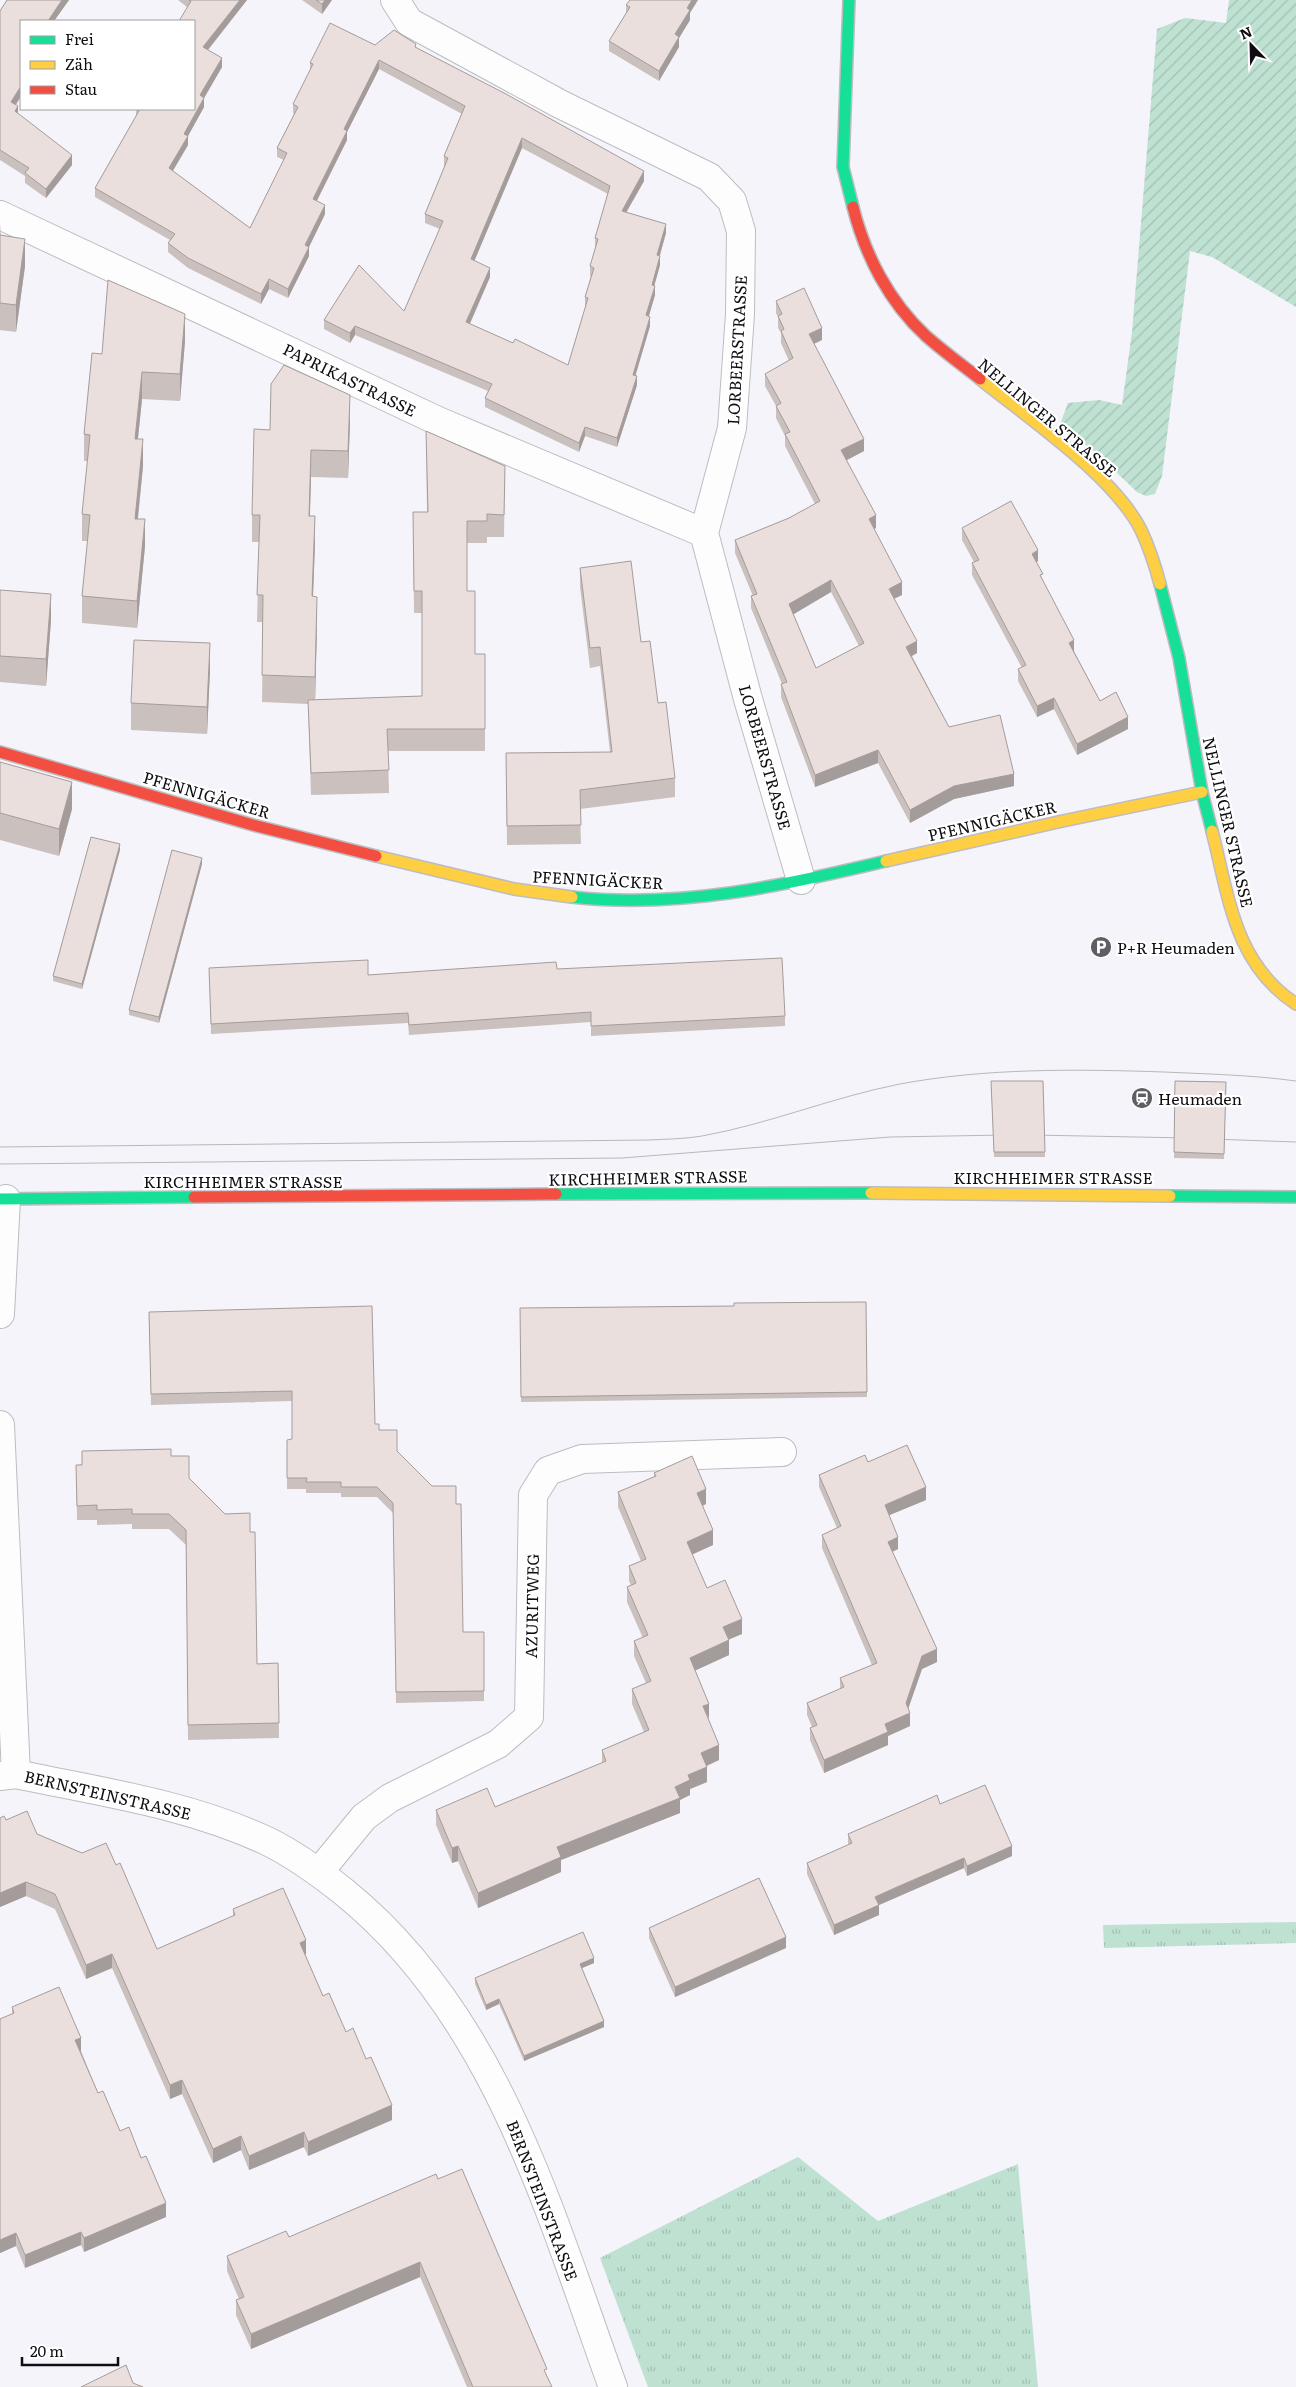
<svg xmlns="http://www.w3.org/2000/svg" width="1296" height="2387" font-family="Literata,serif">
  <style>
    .grass { fill: url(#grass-tufts) }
    .garden { fill: url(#garden-furrows) }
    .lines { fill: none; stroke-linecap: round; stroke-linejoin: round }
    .street-casing { stroke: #bdbcc1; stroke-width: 30 }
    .fast-casing { stroke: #bdbcc1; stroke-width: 14 }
    .slow-casing { stroke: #bdbcc1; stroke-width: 14 }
    .jam-casing { stroke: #bdbcc1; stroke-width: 14 }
    .street { stroke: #fefdfe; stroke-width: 28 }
    .fast { stroke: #16e098; stroke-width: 11 }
    .slow { stroke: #ffcf43; stroke-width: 11 }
    .jam { stroke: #f24e42; stroke-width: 11 }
    .tram { stroke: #b8b8b9; stroke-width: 1 }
    .wall { fill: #cac0be; fill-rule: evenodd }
    .shaded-wall { fill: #a49c9b }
    .building { fill: #ebdfdd; stroke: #a49c9b; fill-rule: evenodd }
    .labels { text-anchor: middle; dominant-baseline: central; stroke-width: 4.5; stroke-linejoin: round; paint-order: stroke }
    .street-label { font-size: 16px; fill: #0f0d12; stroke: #fff }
    .poi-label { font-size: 16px; fill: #0f0d12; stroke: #fff; text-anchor: start }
  </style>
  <defs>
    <pattern id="grass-tufts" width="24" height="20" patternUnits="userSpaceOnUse" patternTransform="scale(1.25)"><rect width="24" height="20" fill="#bee1d2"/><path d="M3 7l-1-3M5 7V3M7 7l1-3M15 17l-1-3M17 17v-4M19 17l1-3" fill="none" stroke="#a2c0b3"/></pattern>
    <pattern id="garden-furrows" width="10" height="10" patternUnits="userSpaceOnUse" patternTransform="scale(1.25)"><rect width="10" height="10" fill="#bee1d2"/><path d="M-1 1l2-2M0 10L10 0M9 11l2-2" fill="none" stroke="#a2c0b3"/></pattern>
  </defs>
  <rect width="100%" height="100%" fill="#f5f4fa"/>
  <g class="grass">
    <path d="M1296,1922V1943L1104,1948L1103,1925Z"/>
    <path d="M798,2157L878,2221L1018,2164L1038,2387H648L600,2258Z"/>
  </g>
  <path class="garden" d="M1229,0H1296V307L1212,257L1190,251L1162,476L1155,494L1146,496L1137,492L1097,454L1060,424L1068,403L1099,400L1122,405L1132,332L1157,29L1185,18L1226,23Z"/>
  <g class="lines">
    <g class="street-casing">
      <g id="street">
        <path d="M395,0L409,22L560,104L709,177L732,201L741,231L740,314L732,428L704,533L748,699L801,880"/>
        <path d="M0,215L438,421L704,533"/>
        <path d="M0,1314L6,1199"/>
        <path d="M0,1425L16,1774"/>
        <path d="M0,1776L16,1774C101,1792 188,1804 267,1841C294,1854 320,1873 344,1892C496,2015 549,2211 613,2387"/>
        <path d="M319,1872L364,1817L390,1798L498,1744L529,1717L533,1495L548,1471L582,1459L782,1452"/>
      </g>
    </g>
    <g class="fast-casing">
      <g id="fast">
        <path d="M849,0L843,167L853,207"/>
        <path d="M1160,584L1179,658L1202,792L1212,831"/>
        <path d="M572,897C679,909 782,886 886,861"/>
        <path d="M556,1194L871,1193"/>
        <path d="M1170,1196L1296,1197"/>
        <path d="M0,1199L194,1197"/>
      </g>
    </g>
    <g class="slow-casing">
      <g id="slow">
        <path d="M980,379C1027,417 1114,476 1141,530C1149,547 1155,565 1160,584"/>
        <path d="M1212,831C1229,897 1234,963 1296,1004"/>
        <path d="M376,856L514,889L572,897"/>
        <path d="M886,861L1058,822L1202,792"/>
        <path d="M871,1193L1170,1196"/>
      </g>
    </g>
    <g class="jam-casing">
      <g id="jam">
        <path d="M853,207C865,255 889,302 926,336C943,351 962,365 980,379"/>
        <path d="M0,752L253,825L376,856"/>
        <path d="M194,1197L556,1194"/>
      </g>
    </g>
    <use href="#street" class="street"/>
    <use href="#fast" class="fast"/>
    <use href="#slow" class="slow"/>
    <use href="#jam" class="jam"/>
    <g class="tram">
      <path d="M1031,1135L1189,1138"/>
      <path d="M1211,1139L1296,1142"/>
      <path d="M0,1147L649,1140C667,1139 685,1139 702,1136C769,1124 833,1097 900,1084C986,1068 1076,1069 1164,1072C1208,1074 1252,1075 1296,1081"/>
      <path d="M0,1164L622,1158L890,1137L1006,1135"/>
    </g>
  </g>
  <g class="wall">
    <path d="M7,0H69L54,21H21V96L16,105L18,114L72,165L46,198L25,183V176L0,160V11Z"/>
    <path d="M178,0H247L208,50L222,67L204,98V107L188,136V145L173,171L250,228L284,160L277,157V148L294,114L293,113V104L310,71V63L375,45L416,48L644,181L626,212L666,233L660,256V265L654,286L655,295L649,316L650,326L635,375L637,385L617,447L585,436L579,452L485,407V398L488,391L355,335L350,343L324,329V320L404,311L440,229L425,223V214L445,166H444V156L462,114L379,69L347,132V140L317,201L325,214L309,247V256L288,298L269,289L261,304L188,268L168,252V243L170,240L95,197V188L136,116V109H194L187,7ZM522,148L608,194L595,238V247L596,248L590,266V276H591L585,297V306L586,307L568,365L513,343L470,324L490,277L474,261Z"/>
    <path d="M302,0H332L322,14Z"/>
    <path d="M626,5L690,13V20L679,38V47L659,81L609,51V41L626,13Z"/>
    <path d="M0,223L1,236L25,266L16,332L0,330Z"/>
    <path d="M776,301L822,340L814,344L864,451L847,460L876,528L874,529L902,595L894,599L917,653L912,656L949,727L1014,786L954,799L910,823L878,763L815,787L781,697V684H782L751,608V596H753L735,553V540L789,518L815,504L785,446V436L776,418V406L765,386V374L789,361L781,343V333L778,328V317L776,313ZM831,592L859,646L816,668L793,614Z"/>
    <path d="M185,341L180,401L142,399L138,439L143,466L138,519L145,546L137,628L82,623V596L88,541H82V514L88,461H84V434L102,354Z"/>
    <path d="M350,421L348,478L311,477L310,516L315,543L313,597L317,624L315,700L422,696V613H414L413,512H427L426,431L505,466L504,537H487V543H467V591L475,654H485V751H388L389,793L311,795L308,704L262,702L263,622H257L259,542H252V515L270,430Z"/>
    <path d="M962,528L1038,561L1036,562L1043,581L1074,651L1100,701L1128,729L1077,755L1054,709L1037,717L1018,681V669L1022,668L972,575V563L974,562L962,540Z"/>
    <path d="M580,568L641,642L658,703L675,778V797L580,809L581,844L507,845L506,753L610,752L600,666L590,668L580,587Z"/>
    <path d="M0,590L51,620L46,686L0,682Z"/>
    <path d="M210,670L207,734L131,730V703Z"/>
    <path d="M0,762L72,809L59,856L0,840Z"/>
    <path d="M120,850L82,989L53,981V976Z"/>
    <path d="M202,864L159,1023L129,1015V1010Z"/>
    <path d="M209,968L368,975L557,969L785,1016V1026L591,1036V1022L409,1035L408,1023L211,1034Z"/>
    <path d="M991,1081H1043L1045,1157H994Z"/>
    <path d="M1175,1081L1226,1082L1224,1159L1174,1158Z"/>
    <path d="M866,1302L867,1397L521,1402L520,1308L734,1306Z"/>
    <path d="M149,1312L375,1424L397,1451L432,1486L456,1504L463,1632H484V1701L396,1703L393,1513L377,1497H341V1493H306V1489H287V1440L292,1439V1401L151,1405Z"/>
    <path d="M171,1456L189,1478L225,1514L250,1532L257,1664L278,1663L279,1738L188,1740L186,1545L169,1529H132V1524L97,1525V1520H77L76,1465Z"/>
    <path d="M868,1462L926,1500L889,1515L898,1549L892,1552L937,1662L922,1669L908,1709L910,1726L888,1736V1745L824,1773L810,1740V1728L812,1727L807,1715V1703L840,1689V1678L872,1665L822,1548V1535L837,1528L819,1487V1475Z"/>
    <path d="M654,1473L706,1504L703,1506L713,1545L692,1554L707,1588L742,1634L729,1639V1655L695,1670L719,1760L707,1766V1782L690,1789V1795L680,1800V1813L561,1860V1872L478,1908L458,1861L452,1863L436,1825V1810L495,1807L602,1763V1750L644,1732L632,1704V1689L646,1683L634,1656V1641L643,1638L627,1602V1587L631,1585L629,1581V1566L641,1561L618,1507V1492L654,1477Z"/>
    <path d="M940,1804L1012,1856L967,1876L964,1868L897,1897L879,1905V1915L834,1935L807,1874V1863L848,1845V1834Z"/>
    <path d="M0,1818L82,1853L116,1865L157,1949L233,1916V1909L306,1954L305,1955L323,1996L346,2032L392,2120L308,2156L304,2147L249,2170L241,2150L213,2163L182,2094L170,2099L112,1968L86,1979L55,1909L26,1896L0,1907Z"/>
    <path d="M649,1928L786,1948L675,1997L649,1938Z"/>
    <path d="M594,1963L582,1968L604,2027L524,2061L499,2004L486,2010L475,1984V1978Z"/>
    <path d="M12,2007L81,2051L98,2093L120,2131L166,2217L84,2252L81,2245L25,2268L16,2246L0,2253V2019L12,2014Z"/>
    <path d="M438,2179L547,2376L552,2387H467L420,2277L251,2349L236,2315V2300L239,2299L227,2271V2256L289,2237Z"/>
  </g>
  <g class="shaded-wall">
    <path d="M62,0H69L54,21H48Z"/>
    <path d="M240,0H247L203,56V47Z"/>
    <path d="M325,0H332L322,14V4Z"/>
    <path d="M692,0H698L690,13V20L679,38V47L659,81V71L687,8Z"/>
    <path d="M222,58V67L200,105V95Z"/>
    <path d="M379,60V69L347,132V140L313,208V199L344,129Z"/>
    <path d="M21,86V96L11,112V102Z"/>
    <path d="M204,98V107L188,136V145L169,177V168L184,134Z"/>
    <path d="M18,106V116L15,111Z"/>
    <path d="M522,138V148L471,269V259Z"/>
    <path d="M72,155V165L46,198V189Z"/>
    <path d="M644,171V181L622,220V211Z"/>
    <path d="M325,205V214L309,247V256L288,298V289L305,245Z"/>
    <path d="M666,224V233L657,264V255Z"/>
    <path d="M25,239V266L16,332V305Z"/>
    <path d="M660,256V265L652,294V285Z"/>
    <path d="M490,268V277L466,332V322Z"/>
    <path d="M269,279V289L261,304V294Z"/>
    <path d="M655,286V295L646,325V315Z"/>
    <path d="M185,314V341L180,401V374Z"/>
    <path d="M650,317V326L633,384V375Z"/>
    <path d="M355,326V335L350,343V333Z"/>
    <path d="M822,328V340L809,346V334Z"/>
    <path d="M142,372V399L135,466V439Z"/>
    <path d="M637,376V385L617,447V438Z"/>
    <path d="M350,395V421L348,478V451Z"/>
    <path d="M585,427V436L579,452V443Z"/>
    <path d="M143,439V466L135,545V519Z"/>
    <path d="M864,439V451L841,463V450Z"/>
    <path d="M311,450V477L309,543V516Z"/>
    <path d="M876,515V528L869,531V519Z"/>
    <path d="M315,516V543L312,623V596Z"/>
    <path d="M145,519V546L137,628V601Z"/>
    <path d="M1038,550V561L1032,565V554Z"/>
    <path d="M831,580V592L789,617V604Z"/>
    <path d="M902,582V595L889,601V589Z"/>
    <path d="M51,594V620L46,686V659Z"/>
    <path d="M317,597V624L315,704V677Z"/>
    <path d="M1074,640V652L1069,643Z"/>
    <path d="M917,641V653L906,659V647Z"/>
    <path d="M210,643V670L207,734V707Z"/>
    <path d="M1054,698V709L1037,717V706Z"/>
    <path d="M1128,717V729L1077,755V744Z"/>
    <path d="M878,750V763L815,787V775Z"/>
    <path d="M1014,774V786L954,799L910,823V810L954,786Z"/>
    <path d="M72,782V809L59,856V829Z"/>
    <path d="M120,844V850L82,989V984Z"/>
    <path d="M202,858V864L159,1023V1017Z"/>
    <path d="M926,1487V1500L885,1517V1505Z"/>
    <path d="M706,1489V1504L697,1508V1493Z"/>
    <path d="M713,1530V1545L687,1557V1542Z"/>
    <path d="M898,1537V1549L888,1554V1542Z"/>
    <path d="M742,1619V1634L723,1642V1627Z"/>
    <path d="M729,1640V1655L690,1673V1658Z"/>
    <path d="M937,1649V1662L922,1669L906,1715L910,1713V1726L888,1736V1745L824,1773V1760L885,1724L906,1703L922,1656Z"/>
    <path d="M709,1704V1719L703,1706Z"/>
    <path d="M719,1745V1760L701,1768V1753Z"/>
    <path d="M707,1767V1782L690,1789V1795L680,1800V1813L561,1860V1872L478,1908V1893L557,1847L675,1787L688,1775Z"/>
    <path d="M458,1846V1861L452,1863V1848Z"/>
    <path d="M1012,1846V1856L967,1876V1866Z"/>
    <path d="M964,1858V1868L879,1905V1915L834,1935V1925L875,1897Z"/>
    <path d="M26,1882V1896L0,1907V1893Z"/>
    <path d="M786,1937V1948L675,1997V1987Z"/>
    <path d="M306,1940V1954L300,1957V1943Z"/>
    <path d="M112,1954V1968L86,1979V1965Z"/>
    <path d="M594,1958V1963L580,1969V1964Z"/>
    <path d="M499,1999V2004L486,2010V2005Z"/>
    <path d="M604,2021V2027L524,2061V2056Z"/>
    <path d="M81,2038V2051L75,2053V2040Z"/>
    <path d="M182,2080V2094L170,2099V2085Z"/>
    <path d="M392,2105V2120L308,2156V2142Z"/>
    <path d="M304,2132V2147L249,2170V2156Z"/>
    <path d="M241,2136V2150L213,2163V2149Z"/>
    <path d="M166,2203V2217L84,2252V2238Z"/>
    <path d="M81,2232V2245L25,2268V2255Z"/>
    <path d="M16,2233V2246L0,2253V2240Z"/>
    <path d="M420,2262V2277L251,2349V2334Z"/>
  </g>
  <g class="building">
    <path d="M7,0H62L48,21H21V86L11,102L18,106L15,111L72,155L46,189L25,173L29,168L0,150V11Z"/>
    <path d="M189,0H240L203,47L222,58L200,95L204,98L184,134L188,136L169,168L250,228L287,153L277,148L298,107L293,104L313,64L310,63L330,23L375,45L394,30L416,44L415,47L506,94L644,171L622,211L666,224L657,255L660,256L652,285L655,286L646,315L650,317L633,375L637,376L617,438L585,427L579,443L485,398L492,384L355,326L350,333L324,320L359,265L404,311L443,221L425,214L448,158L444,156L465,106L379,60L344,129L347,131L313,199L325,205L305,245L309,247L288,289L269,279L261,294L188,258L168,243L175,234L95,188L140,109H194V21H179L191,1ZM522,138L610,186L595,238L598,239L590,266L594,268L585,297L588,298L568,365L515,339L513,343L466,322L490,268L471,259Z"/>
    <path d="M316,0H325L322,4Z"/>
    <path d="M630,0H692L687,8L690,10L675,34L679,37L659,71L609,41L630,7L626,5Z"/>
    <path d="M0,235L25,239L16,305L0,303Z"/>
    <path d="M108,280L185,314L180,374L142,372L135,439H143L135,519H145L137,601L82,596L90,515L82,514L90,435L84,434L92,353L102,354Z"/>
    <path d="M804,288L822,328L809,334L864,439L841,450L876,515L869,519L902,582L889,589L917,641L906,647L949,727L1000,715L1014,774L954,786L910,810L878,750L815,775L781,684L787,682L751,596L757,594L735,540L789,518L820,501L785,434L790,432L776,406L781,403L765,374L793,358L781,331L784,329L778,316L782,314L776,301ZM831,580L864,643L816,668L789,604Z"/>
    <path d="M284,365L350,395L348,451L311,450L309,516H315L312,596L317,597L315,677L262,675L263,595H257L260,515H252L254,429L270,430L271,384Z"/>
    <path d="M426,431L505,466L504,515L487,514V521H467V591H475V654H485V729H387L389,770L311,773L308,700L422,696V591H414L413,512H428Z"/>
    <path d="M1011,501L1038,550L1032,554L1043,574L1040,575L1074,640L1069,643L1100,701L1116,692L1128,717L1077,744L1054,698L1037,706L1018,669L1026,665L972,563L979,560L962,528Z"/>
    <path d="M631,561L641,642L650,641L658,703L666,702L675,778L580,790L581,825L507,826L506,753L612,752L600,647L590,648L580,568Z"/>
    <path d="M0,590L51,594L46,659L0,656Z"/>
    <path d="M134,640L210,643L207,707L131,703Z"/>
    <path d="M0,762L72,782L59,829L0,813Z"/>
    <path d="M91,837L120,844L82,984L53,976Z"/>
    <path d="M172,850L202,858L159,1017L129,1010Z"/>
    <path d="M782,958L785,1016L591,1026V1012L409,1025L408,1013L211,1024L209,968L368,960V975L556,962L557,969Z"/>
    <path d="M991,1081H1043L1045,1152H994Z"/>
    <path d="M1175,1081L1226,1082L1224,1154L1174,1152Z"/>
    <path d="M866,1302L867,1392L521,1397L520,1308L734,1306V1303Z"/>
    <path d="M372,1306L375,1424H379V1430H397V1451L432,1486H456V1504H461L463,1632H484V1691L396,1692L393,1503L377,1487H341V1482H306L307,1478H287V1440L292,1439V1391L151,1394L149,1312Z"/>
    <path d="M907,1445L926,1487L885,1505L898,1537L888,1542L937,1649L922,1656L906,1703L910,1713L885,1724L888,1732L824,1760L810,1728L817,1725L807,1703L844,1687L840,1678L877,1663L822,1535L841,1526L819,1475L865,1455L868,1462Z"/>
    <path d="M171,1449V1456H189V1478L225,1514L250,1513V1532H255L257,1664L278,1663L279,1723L188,1725L186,1530L169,1514H132V1509L97,1510V1505L77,1506L76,1465H82V1451Z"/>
    <path d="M692,1456L706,1489L697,1493L713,1530L687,1542L707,1588L725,1580L742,1619L723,1627L729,1640L690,1658L709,1704L703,1706L719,1745L701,1753L707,1767L688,1775L690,1780L675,1787L680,1798L557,1847L561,1857L478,1893L458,1846L452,1848L436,1810L487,1788L495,1807L606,1761L602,1750L649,1730L632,1689L651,1681L634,1641L648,1635L627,1587L636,1583L629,1566L646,1559L618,1492L656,1476L654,1473Z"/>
    <path d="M985,1785L1012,1846L967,1866L964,1858L897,1887L875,1897L879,1905L834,1925L807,1863L852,1843L848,1834L915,1805L937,1795L940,1804Z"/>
    <path d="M27,1811L37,1834L82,1853L106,1843L116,1865L120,1863L157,1949L235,1915L233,1909L283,1888L306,1940L300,1943L323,1996L329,1993L346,2032L353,2028L366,2059L371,2057L392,2105L308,2142L304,2132L249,2156L241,2136L213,2149L182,2080L170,2085L112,1954L86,1965L55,1894L26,1882L0,1893V1818L4,1816L6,1820Z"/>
    <path d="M759,1878L786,1937L675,1987L649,1928Z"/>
    <path d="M583,1932L594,1958L580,1964L604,2021L524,2056L499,1999L486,2005L475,1978Z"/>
    <path d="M59,1987L81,2038L75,2040L98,2093L103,2091L120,2131L129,2127L141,2158L146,2156L166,2203L84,2238L81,2232L25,2255L16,2233L0,2240V2019L14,2013L12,2007Z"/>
    <path d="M462,2169L547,2369L544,2370L552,2387H473L420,2262L251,2334L236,2300L244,2297L227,2256L286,2231L289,2237L436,2174L438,2179Z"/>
    <path d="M126,2365L133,2383L143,2387H81Z"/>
  </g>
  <defs>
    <g id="parking-disc" transform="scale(1.125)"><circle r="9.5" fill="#605e63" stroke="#fff"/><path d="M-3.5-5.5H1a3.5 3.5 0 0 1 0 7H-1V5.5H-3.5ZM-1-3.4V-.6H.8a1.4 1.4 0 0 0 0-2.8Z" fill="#fff"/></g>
    <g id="station-disc" transform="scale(1.125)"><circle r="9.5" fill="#605e63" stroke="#fff"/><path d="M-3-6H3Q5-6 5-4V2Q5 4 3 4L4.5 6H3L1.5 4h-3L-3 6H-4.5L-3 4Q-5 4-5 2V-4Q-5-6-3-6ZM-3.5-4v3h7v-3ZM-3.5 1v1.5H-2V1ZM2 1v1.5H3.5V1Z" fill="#fff"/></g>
  </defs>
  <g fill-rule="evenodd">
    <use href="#parking-disc" x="1101" y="947"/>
    <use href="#station-disc" x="1142" y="1098"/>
  </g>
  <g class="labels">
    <g class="street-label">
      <text transform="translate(736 350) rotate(-87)">LORBEERSTRASSE</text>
      <text transform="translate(350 379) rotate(26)">PAPRIKASTRASSE</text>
      <text transform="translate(1048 417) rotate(40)">NELLINGER STRASSE</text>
      <text transform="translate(766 757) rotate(74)">LORBEERSTRASSE</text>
      <text transform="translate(207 794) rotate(16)">PFENNIGÄCKER</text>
      <text transform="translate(992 820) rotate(-13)">PFENNIGÄCKER</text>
      <text transform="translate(1229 822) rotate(77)">NELLINGER STRASSE</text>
      <text transform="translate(598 879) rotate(3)">PFENNIGÄCKER</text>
      <text transform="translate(648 1177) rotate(-1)">KIRCHHEIMER STRASSE</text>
      <text x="1053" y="1177">KIRCHHEIMER STRASSE</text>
      <text x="243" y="1181">KIRCHHEIMER STRASSE</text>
      <text transform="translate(531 1606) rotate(-89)">AZURITWEG</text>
      <text transform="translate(108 1794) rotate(13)">BERNSTEINSTRASSE</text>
      <text transform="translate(543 2200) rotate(69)">BERNSTEINSTRASSE</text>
    </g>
    <g class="poi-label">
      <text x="1117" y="947">P+R Heumaden</text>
      <text x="1158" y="1098">Heumaden</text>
    </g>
  </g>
  <rect x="20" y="20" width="175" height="90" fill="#ffffff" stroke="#9f9ea0"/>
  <rect x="30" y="36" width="25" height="8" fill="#16e098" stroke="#9f9ea0"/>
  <text x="65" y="45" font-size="15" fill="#0f0d12">Frei</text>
  <rect x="30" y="61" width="25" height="8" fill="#ffcf43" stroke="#9f9ea0"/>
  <text x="65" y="70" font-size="15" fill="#0f0d12">Zäh</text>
  <rect x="30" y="86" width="25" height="8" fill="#f24e42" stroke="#9f9ea0"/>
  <text x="65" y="95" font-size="15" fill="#0f0d12">Stau</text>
  <g transform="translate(1251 45) rotate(337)" stroke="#ffffff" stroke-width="4" paint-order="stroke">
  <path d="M0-4L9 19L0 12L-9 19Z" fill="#0f0d12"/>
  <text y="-8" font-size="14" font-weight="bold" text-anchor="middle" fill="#0f0d12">N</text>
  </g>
  <path d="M22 2357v8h96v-8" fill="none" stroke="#0f0d12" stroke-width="2.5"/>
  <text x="30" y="2357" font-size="15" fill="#0f0d12" stroke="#ffffff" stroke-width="4" paint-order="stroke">20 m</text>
</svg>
